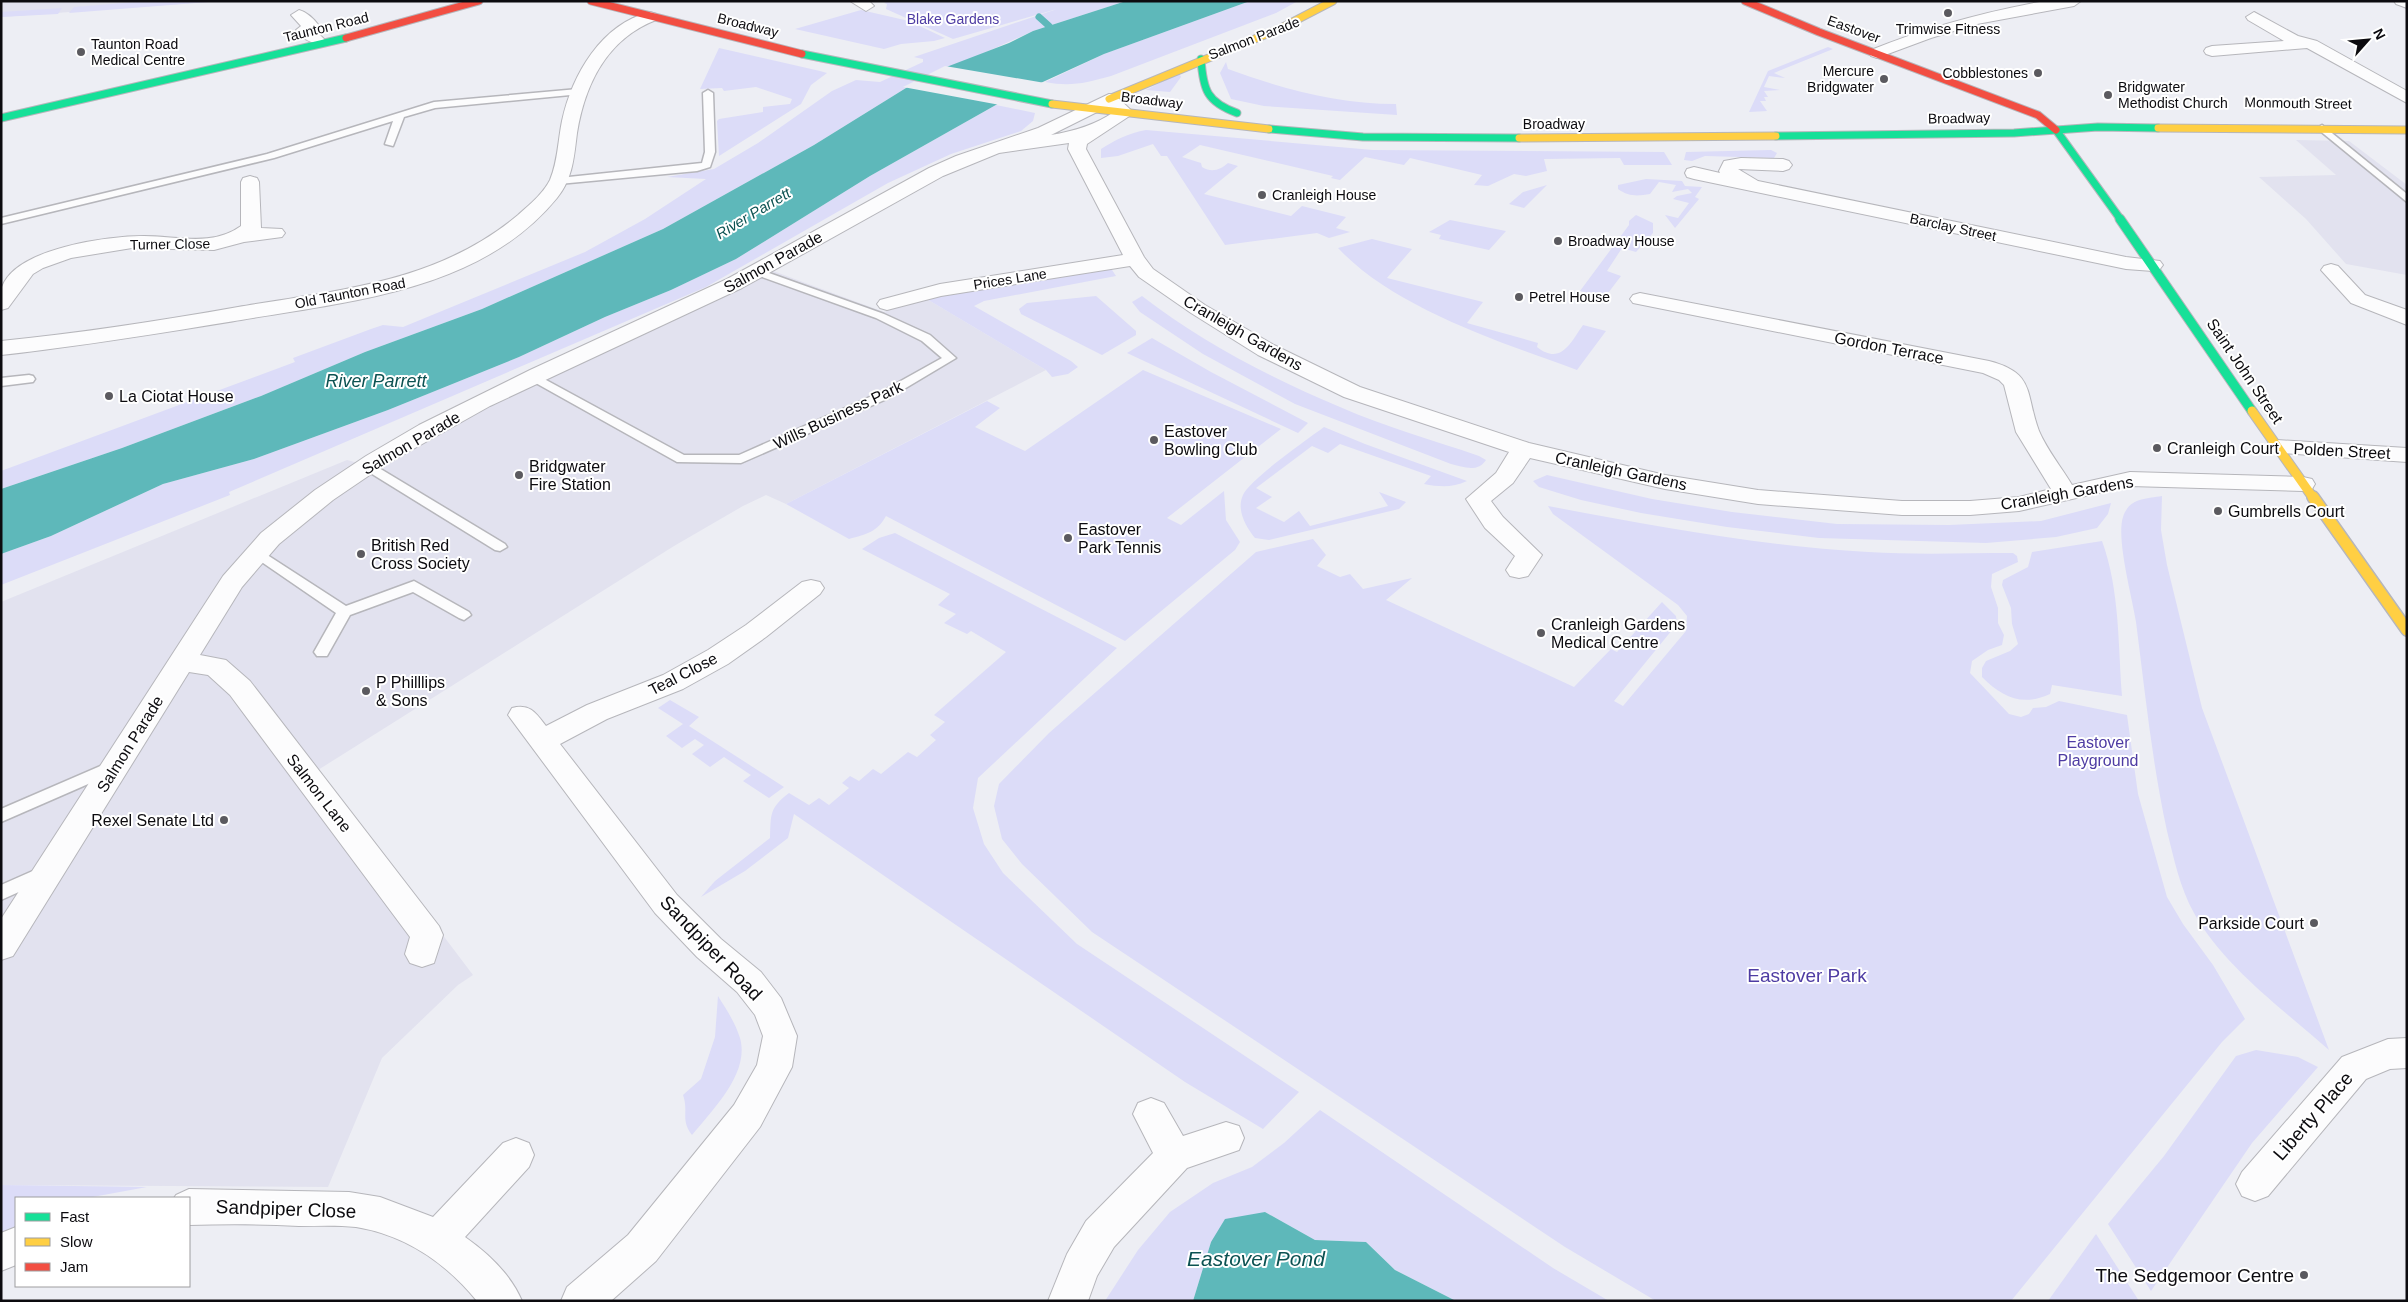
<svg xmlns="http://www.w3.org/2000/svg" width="2408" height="1302" font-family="Helvetica,sans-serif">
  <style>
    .built { fill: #e2e2ef }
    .green { fill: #dcdcf8 }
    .water { fill: #5eb8ba }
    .pier { fill: #edeef4 }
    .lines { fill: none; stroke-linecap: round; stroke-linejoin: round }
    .stream { stroke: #5eb8ba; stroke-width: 7 }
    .lane-casing { stroke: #b6b6bb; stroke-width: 3 }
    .street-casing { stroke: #b6b6bb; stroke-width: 2 }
    .fast-far1-casing { stroke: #b6b6bb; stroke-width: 9 }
    .fast-casing { stroke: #b6b6bb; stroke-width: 11 }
    .slow-far2-casing { stroke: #b6b6bb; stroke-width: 9 }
    .slow-far1-casing { stroke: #b6b6bb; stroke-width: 11 }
    .slow-casing { stroke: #b6b6bb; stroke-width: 14 }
    .jam-casing { stroke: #b6b6bb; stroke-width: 9 }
    .lane { fill: #fcfcfd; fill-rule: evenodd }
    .street { fill: #fcfcfd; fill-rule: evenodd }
    .fast-far1 { stroke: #16e098; stroke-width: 7 }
    .fast { stroke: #16e098; stroke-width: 9 }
    .slow-far2 { stroke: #ffcf43; stroke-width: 7 }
    .slow-far1 { stroke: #ffcf43; stroke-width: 9 }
    .slow { stroke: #ffcf43; stroke-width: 11 }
    .jam { stroke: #f24e42; stroke-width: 7 }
    .poi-dot { fill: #5b5a5f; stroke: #fff; stroke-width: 2 }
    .labels { text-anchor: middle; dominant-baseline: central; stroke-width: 4; stroke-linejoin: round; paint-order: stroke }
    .far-park-label { font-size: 14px; fill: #4e3ca3; stroke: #fff }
    .far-street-label { font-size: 14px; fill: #0c0b0f; stroke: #fff }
    .far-poi-label { font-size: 14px; fill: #0c0b0f; stroke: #fff; text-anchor: start }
    .far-water-label { font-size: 15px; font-style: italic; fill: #0c5252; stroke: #fff }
    .street-label { font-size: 16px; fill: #0c0b0f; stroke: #fff }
    .poi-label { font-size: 16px; fill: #0c0b0f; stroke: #fff; text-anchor: start }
    .park-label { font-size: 16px; fill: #4e3ca3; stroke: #fff }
    .water-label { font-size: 18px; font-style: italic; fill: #0c5252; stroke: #fff }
    .near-street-label { font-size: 19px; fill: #0c0b0f; stroke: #fff }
    .near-park-label { font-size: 19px; fill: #4e3ca3; stroke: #fff }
    .near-poi-label { font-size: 19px; fill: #0c0b0f; stroke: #fff; text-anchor: end }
    .near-water-label { font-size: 21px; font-style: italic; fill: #0c5252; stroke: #fff }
  </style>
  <rect width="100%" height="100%" fill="#edeef4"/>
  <g class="built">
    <path d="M1,1H221L1,17Z"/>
    <path d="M2296,140L2349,141L2407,185V275L2346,264L2306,219L2259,177L2336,175Z"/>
    <path d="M765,268L884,312L903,304L925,298L1046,370L786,504L766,495L743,506L674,546L318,770L473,975L458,985L382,1058L328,1187L1,1185V602L347,460L369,466Z"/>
  </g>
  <g class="green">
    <path d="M148,1H221L69,13L74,7Z"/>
    <path d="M888,1H1126L1033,31L906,88L814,145L663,229L482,309L365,352L261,396L122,448L1,489V471L295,362L293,358L371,329L383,325L403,327L585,252L645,219L706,179L667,177L714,169L758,143L832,91L856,80L880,82L923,62V59L914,57L1057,9L953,39L886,9L887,4L884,3Z"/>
    <path d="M1250,1H1298L1276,13L1111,76C1085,83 1071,87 1045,82L1104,54Z"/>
    <path d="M62,8L58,14L1,17V12Z"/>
    <path d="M861,10L909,21L945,38L934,41L901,44L884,49L795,29Z"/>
    <path d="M1828,47L1833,49L1774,73L1785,78L1769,76L1764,87L1780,90L1764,91L1768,97H1764L1766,101H1760L1767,111L1749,112L1768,71Z"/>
    <path d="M719,48L820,71L827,73L811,85L801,104L719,156L717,121L719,119L763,112V107L790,104L792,99L756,87L724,91L722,88L700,89Z"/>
    <path d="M1226,62L1228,69C1283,89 1337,104 1396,104L1397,115L1264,106L1231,99L1220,73Z"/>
    <path d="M1179,73L1181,77L1170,92L1146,90Z"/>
    <path d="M996,105L1035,113L1033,121L1021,131L951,154L888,183L706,287L229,492L230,495L1,585V554L51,536L163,484L254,459L388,410L519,357L605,317L671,290L736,259L870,176Z"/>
    <path d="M1146,130L1373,150L1664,152L1672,165H1624L1620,158L1544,159L1547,171L1526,176L1514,174L1488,186L1474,185L1482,175L1410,158L1404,165L1365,157L1340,180L1331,178L1333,176L1200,145L1182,157L1201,163L1202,167C1212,173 1220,170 1228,163L1238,166L1204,194L1291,216L1302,206L1346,217L1336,228L1350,232L1329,238L1317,233L1225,245L1167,156H1161L1153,144L1118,156L1101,158V149C1115,140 1129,133 1146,130Z"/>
    <path d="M1771,150L1777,153L1774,158L1705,156L1692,161L1684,160L1686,152Z"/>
    <path d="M1646,179L1682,181L1685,186L1702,187L1695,197L1699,199L1675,228L1665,215L1678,218L1689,203L1673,199L1677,196L1692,193L1688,189L1672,192L1676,185L1659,182L1650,194C1638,196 1629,197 1618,189V185Z"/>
    <path d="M1547,185L1524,208L1509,204L1523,192Z"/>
    <path d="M1636,215L1653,223V233L1636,252L1622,248L1607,271L1621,276L1605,297L1580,291L1629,225V221Z"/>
    <path d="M1450,220L1506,231L1489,250L1439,239L1441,235L1429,232Z"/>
    <path d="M1372,239L1412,249L1387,278L1483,302L1467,323L1538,343L1537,347C1561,366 1571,342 1583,325L1606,331L1577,370C1500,342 1394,308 1338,248Z"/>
    <path d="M1101,269L1112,270L1116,276L984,301L974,306L1071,361L1078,367L1068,374L1052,377L1046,370L925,298Z"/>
    <path d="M1096,296L1136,331V335L1102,355L1021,314L1019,309L1027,303Z"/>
    <path d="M1142,296C1201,342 1271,378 1340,407C1385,427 1433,440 1479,456L1486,460C1478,473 1463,467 1451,464L1295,404L1203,354L1140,312L1132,302Z"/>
    <path d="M1152,338L1211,372L1308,423L1298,433L1127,353Z"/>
    <path d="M1143,370L1281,429L1167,518L1181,525L1224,491L1226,520L1240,542L1235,550L1125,641L886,516C877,532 867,534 849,539L786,504L987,401L1000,408L975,427L1025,451Z"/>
    <path d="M1324,427L1365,444L1467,481C1452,488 1440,487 1424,484L1431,476L1340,444L1328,453L1312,446L1256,488L1272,497L1256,508L1284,522L1299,511L1310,526L1388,506L1379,492L1406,502L1399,509L1269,540L1255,538C1246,527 1236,510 1243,495C1250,479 1308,439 1324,427Z"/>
    <path d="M1547,475L1652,499L1732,512L1837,524L1949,525L2041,521L2111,503L2108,514L2097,528L2056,537L1986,543L1819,538L1727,527L1641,513L1581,500L1539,487L1533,481Z"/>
    <path d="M2162,496L2161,530L2167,565L2202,708L2329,1050C2284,1010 2224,967 2194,913C2180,888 2174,859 2167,831C2152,762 2145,692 2136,622C2132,596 2116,539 2123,517C2129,498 2145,499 2162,496Z"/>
    <path d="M1548,506C1654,526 1760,546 1868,552C1916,555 1965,553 2013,553L2017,556L2018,562L1992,574L1991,587L1998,608V623L2004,635L2002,645L1988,650L1972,661L1970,673L2009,714L2021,717L2029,714L2033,708L2046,707L2059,701L2127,715L2138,794L2167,897L2183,924L2213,965L2245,1019L2222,1042L2011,1301H1656L1565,1247L1092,932L1022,864L1002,839L994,806L999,784L1049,733L1256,552L1313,539L1326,555L1317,566L1340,577L1350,574L1363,589L1412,578L1386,600L1574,687L1611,649L1617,652L1662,602L1676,616L1677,624L1614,701L1623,706L1686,631L1687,616L1678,605L1553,514Z"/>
    <path d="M895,533L1117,648L978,778L973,808L984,844L1003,873L1077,944L1299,1092L1263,1129L1185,1082L794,814L788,838L745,871L701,897L715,881L770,838C771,815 769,808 789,793L809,805L819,798L829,805L849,788L842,783L850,776L859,781L873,769L881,774L908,752L917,757L936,740L930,735L945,722L934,715L1006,652L971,631L967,634L944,623L956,614L938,605L950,594L862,549L879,538Z"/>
    <path d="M2102,541C2120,590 2118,645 2122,696L2052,685L2050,694C2022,707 2002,697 1982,677V668L1986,661L2010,651L2018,644L2012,624L2011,608L2002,585L2003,580L2028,567L2032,552Z"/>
    <path d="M670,700L699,717L689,726L784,787L769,798L743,781L751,775L724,757L710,767L692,754L704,745L695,739L682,748L666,736L683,724L658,708Z"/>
    <path d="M718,996C726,1009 735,1022 740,1038C750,1073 713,1109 692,1135C680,1119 689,1112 683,1095L701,1079L715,1037Z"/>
    <path d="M2256,1050L2298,1057L2318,1067L2252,1143L2151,1291L2108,1224L2164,1156L2236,1056Z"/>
    <path d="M1320,1110L1553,1268L1609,1301H1456L1395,1270L1366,1242L1315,1240L1265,1212L1211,1242L1193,1301H1105L1138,1250L1170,1212L1213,1183L1252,1167L1284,1143Z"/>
    <path d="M1,1185L147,1187L87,1198H16V1226L1,1234Z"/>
    <path d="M2096,1234L2139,1301H2048Z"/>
  </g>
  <g class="water">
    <path d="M1126,1H1250L1104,54L1010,97L870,176L736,259L671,290L605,317L519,357L388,410L254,459L163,484L51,536L1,554V489L122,448L261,396L365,352L482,309L663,229L814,145L906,88L949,66L1009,43L1033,31Z"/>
    <path d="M1265,1212L1315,1240L1366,1242L1395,1270L1456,1301H1193L1211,1242L1225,1219Z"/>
  </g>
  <path class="pier" d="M945,66L1045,83L1000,105L903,87Z"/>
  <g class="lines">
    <path class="stream" d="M1039,17L1049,26"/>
    <g class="lane-casing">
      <g id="lane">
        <path d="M578,89L581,90V94L435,108L404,117L393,146L385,144L393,121L274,158L1,224V218L267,154L434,102Z"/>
        <path d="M708,90L713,93L715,152L710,167L697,171L559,184L554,181L559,178L702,163L705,152L703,93Z"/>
        <path d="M2322,125L2407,194V202L2319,130L2317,128Z"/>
        <path d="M758,269L884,314L930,335L956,358L889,398L741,463L677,462L525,377L527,374H535L684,455H739L881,392L942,358L922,341L876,318L754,274V270Z"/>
        <path d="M29,375L33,376L35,379L33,382L1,386V378Z"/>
        <path d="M369,462L505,544L507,547L500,551L495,550L364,469L362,466L364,463Z"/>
        <path d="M258,549L346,606L414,581L469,612L471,615L464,620L459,618L413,592L350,615L327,656H317L314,652L336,613L253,556L251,553L253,550Z"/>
        <path d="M112,761L118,763L120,767L118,771L1,822V809Z"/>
        <path d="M44,866L50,868L53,873L50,878L1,900V885Z"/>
      </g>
    </g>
    <g class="street-casing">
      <g id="street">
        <path d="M850,1H869L874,6L866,11Z"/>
        <path d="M2044,1H2081L2074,6L1977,24L1931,38L1877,58L1871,56L1869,53L1871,50C1927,27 1985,12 2044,1Z"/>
        <path d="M2394,1H2407V8L2396,4Z"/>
        <path d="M299,10C307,12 315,20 320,27L316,31L324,39L322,42C311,45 302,38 296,30L301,26L291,15Z"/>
        <path d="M650,12L656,14L658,17L656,20C607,39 585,84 577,133C574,157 573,178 557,198C481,291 351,301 241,320C161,333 82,346 1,355V341C81,333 159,321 238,307C338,290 437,283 518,215C529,205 543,194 550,180C558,161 558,140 562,121C572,75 601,24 650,12Z"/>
        <path d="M2254,12L2298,36L2317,41L2407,91V103L2307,48L2212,56L2206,54L2204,51L2206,48L2212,46L2284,41L2248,20L2246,17Z"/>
        <path d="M1109,94L1115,95L1134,113L1087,144L1086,149L1144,257L1153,269L1205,305L1274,345L1360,387L1529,443L1665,475L1758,490L1902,501H1970L2019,497L2051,489L2016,432L2004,385L1999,380L1983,373L1633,303L1630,299L1633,295L1640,293L1989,361C2036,373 2025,394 2039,431C2047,450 2062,468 2072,485L2130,472L2303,477L2312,479L2315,484L2312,489L2303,491L2130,486L2019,511L1970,515H1902L1758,504L1665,489L1530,458L1513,483L1491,501L1503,517L1542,555L1528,576L1519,578L1510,576L1506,570L1515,556L1485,528L1466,499L1496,473L1509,452L1344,397L1258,355L1191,313L1139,277L1130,266L941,296L887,310L880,308L877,304L880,300L940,284L1123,255L1068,149L1069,143L999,153L943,176L742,288L490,406L383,466L333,500L279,544L242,587L200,655L226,660L250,681L439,926L443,935L434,963L422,967L410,963L405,954L410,937L230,695L208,675L189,672L13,956L1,960V919L223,576L261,533L315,490L366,456L419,425L530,370L727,279L929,168L956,156L1038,128ZM1107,107L1114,112C1095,125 1074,131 1051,135Z"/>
        <path d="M1741,158L1783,159L1789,161L1792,165L1789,169L1783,171L1738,169L1758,181L2126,257L2160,261L2163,265L2160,269L2153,271L2126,269L1694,179L1687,177L1685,173L1687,169L1694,167L1720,173L1719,171L1724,161Z"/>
        <path d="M250,176L257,178L259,182L261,228L282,229L285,233L282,237L244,242L214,250L132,248L71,258L43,268L33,274L8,308L1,310C1,304 0,293 2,287C16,248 108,236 144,236C178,236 212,247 241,226V182L243,178Z"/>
        <path d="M2331,264L2338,266L2365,295L2407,310V325L2351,303L2321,270L2324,266Z"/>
        <path d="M2277,440L2407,448V462L2269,452L2265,447L2269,442Z"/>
        <path d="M811,580L820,582L824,588L820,594L766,637L728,664L683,689L607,719L560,744L677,895L721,939L761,972L781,998L797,1036L792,1067L760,1127L656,1261L611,1301H561L567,1287L628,1235L734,1105L757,1065L763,1036L755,1015L737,992L697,957L655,913L508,715L512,708C530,703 536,713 546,726L587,705L663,675L708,650L746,625L802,582Z"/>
        <path d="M2407,1038V1068L2390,1069L2366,1079L2268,1196L2255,1201L2242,1196L2236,1184L2242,1172L2342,1057L2388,1039Z"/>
        <path d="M1151,1098L1164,1103L1183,1136L1226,1122L1239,1126L1244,1138L1239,1150L1187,1168L1114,1247L1097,1276L1088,1301H1048L1067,1254L1086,1221L1153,1153L1133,1114L1138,1103Z"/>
        <path d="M516,1138L529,1143L534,1155L529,1167L465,1237C488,1253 511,1275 522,1301H477C446,1263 405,1235 356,1227C337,1225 318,1226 299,1226C263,1224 226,1224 189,1225V1198H174L176,1195L189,1189L349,1192L380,1197L433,1217L503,1143Z"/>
        <path d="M16,1227V1265L1,1271V1233Z"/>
      </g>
    </g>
    <g class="fast-far1-casing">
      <g id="fast-far1">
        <path d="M802,54L1052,104"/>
        <path d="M1201,59C1203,90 1207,102 1237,113"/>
        <path d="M1,118L346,38"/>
        <path d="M1269,129L1363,137L1519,138"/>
        <path d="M2056,130L2121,220"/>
        <path d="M1776,136L2014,133L2098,127L2158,128"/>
      </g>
    </g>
    <g class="fast-casing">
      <path id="fast" d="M2120,219L2252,411"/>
    </g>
    <g class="slow-far2-casing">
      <g id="slow-far2">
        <path d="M1109,99L1279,29L1333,1"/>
        <path d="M1052,104L1269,129"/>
        <path d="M2158,128L2407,130"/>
        <path d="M1519,138L1776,136"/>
      </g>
    </g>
    <g class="slow-far1-casing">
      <path id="slow-far1" d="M2252,411L2314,499"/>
    </g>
    <g class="slow-casing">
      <path id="slow" d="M2313,497L2407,630"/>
    </g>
    <g class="jam-casing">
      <g id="jam">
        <path d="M591,1L802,54"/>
        <path d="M1745,1L1819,32L2038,115L2056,130"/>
        <path d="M346,38L479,1"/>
      </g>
    </g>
    <use href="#lane" class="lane"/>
    <use href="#street" class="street"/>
    <use href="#fast-far1" class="fast-far1"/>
    <use href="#fast" class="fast"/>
    <use href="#slow-far2" class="slow-far2"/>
    <use href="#slow-far1" class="slow-far1"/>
    <use href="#slow" class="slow"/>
    <use href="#jam" class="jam"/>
  </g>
  <g class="poi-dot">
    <circle cx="1948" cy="13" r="5"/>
    <circle cx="81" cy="52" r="5"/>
    <circle cx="2038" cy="73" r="5"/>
    <circle cx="1884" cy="79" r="5"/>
    <circle cx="2108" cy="95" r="5"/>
    <circle cx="1262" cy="195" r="5"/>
    <circle cx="1558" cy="241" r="5"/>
    <circle cx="1519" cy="297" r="5"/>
    <circle cx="109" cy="396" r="5"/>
    <circle cx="1154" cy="440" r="5"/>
    <circle cx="2157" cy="448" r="5"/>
    <circle cx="519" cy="475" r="5"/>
    <circle cx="2218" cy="511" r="5"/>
    <circle cx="1068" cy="538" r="5"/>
    <circle cx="361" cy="554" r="5"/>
    <circle cx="1541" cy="633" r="5"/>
    <circle cx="366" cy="691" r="5"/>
    <circle cx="224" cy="820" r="5"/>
    <circle cx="2314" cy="923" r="5"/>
    <circle cx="2304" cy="1275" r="5"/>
  </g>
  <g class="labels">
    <g class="far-park-label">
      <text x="953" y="19">Blake Gardens</text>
    </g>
    <g class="far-street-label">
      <text transform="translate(748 25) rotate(14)">Broadway</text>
      <text transform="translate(326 27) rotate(-14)">Taunton Road</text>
      <text transform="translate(1854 29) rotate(20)">Eastover</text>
      <text transform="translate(1254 38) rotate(-21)">Salmon Parade</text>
      <text transform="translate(1152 100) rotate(7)">Broadway</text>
      <text transform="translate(2298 103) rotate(1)">Monmouth Street</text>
      <text transform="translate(1959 118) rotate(-1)">Broadway</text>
      <text x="1554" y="124">Broadway</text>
      <text transform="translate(1953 227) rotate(12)">Barclay Street</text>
      <text transform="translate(170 244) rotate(-1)">Turner Close</text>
      <text transform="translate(1010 279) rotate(-9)">Prices Lane</text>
      <text transform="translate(350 293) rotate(-11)">Old Taunton Road</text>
    </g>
    <g class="far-poi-label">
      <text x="1948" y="29" text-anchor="middle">Trimwise Fitness</text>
      <text x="91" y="44">Taunton Road<tspan x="91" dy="16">Medical Centre</tspan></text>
      <text x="1874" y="71" text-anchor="end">Mercure<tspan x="1874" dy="16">Bridgwater</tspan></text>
      <text x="2028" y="73" text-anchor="end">Cobblestones</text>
      <text x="2118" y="87">Bridgwater<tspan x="2118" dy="16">Methodist Church</tspan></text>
      <text x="1272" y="195">Cranleigh House</text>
      <text x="1568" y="241">Broadway House</text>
      <text x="1529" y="297">Petrel House</text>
    </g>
    <g class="far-water-label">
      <text transform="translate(753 213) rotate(-31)">River Parrett</text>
    </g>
    <g class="street-label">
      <text transform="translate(773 262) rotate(-29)">Salmon Parade</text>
      <text transform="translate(1243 333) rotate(30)">Cranleigh Gardens</text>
      <text transform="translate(1889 348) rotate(11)">Gordon Terrace</text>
      <text transform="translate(2245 371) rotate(56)">Saint John Street</text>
      <text transform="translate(838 415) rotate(-25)">Wills Business Park</text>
      <text transform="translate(411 443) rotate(-30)">Salmon Parade</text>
      <text transform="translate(2342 451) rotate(3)">Polden Street</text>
      <text transform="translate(1621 471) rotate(12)">Cranleigh Gardens</text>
      <text transform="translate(2067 493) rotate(-10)">Cranleigh Gardens</text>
      <text transform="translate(683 674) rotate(-27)">Teal Close</text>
      <text transform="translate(130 744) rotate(-58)">Salmon Parade</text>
      <text transform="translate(319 793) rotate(52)">Salmon Lane</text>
    </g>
    <g class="poi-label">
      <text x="119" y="396">La Ciotat House</text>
      <text x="1164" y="431">Eastover<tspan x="1164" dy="18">Bowling Club</tspan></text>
      <text x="2167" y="448">Cranleigh Court</text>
      <text x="529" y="466">Bridgwater<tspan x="529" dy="18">Fire Station</tspan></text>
      <text x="2228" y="511">Gumbrells Court</text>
      <text x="1078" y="529">Eastover<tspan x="1078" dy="18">Park Tennis</tspan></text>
      <text x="371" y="545">British Red<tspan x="371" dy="18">Cross Society</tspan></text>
      <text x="1551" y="624">Cranleigh Gardens<tspan x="1551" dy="18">Medical Centre</tspan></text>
      <text x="376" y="682">P Philllips<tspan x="376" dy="18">&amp; Sons</tspan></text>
      <text x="214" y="820" text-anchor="end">Rexel Senate Ltd</text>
      <text x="2304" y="923" text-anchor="end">Parkside Court</text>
    </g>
    <g class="park-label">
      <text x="2098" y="742">Eastover<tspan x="2098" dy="18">Playground</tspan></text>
    </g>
    <g class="water-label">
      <text x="376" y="381">River Parrett</text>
    </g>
    <g class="near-street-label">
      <text transform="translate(711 948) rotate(46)">Sandpiper Road</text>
      <text transform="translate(2313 1116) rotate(-49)">Liberty Place</text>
      <text transform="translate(286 1209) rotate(2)">Sandpiper Close</text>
    </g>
    <g class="near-park-label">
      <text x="1807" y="975">Eastover Park</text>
    </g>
    <g class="near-poi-label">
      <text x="2294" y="1275">The Sedgemoor Centre</text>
    </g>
    <g class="near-water-label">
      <text x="1256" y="1258">Eastover Pond</text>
    </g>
  </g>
  <rect width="2408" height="1302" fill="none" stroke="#0c0b0f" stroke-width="5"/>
  <rect x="15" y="1197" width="175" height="90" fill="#ffffff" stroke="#9e9d9f"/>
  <rect x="25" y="1213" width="25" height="8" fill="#16e098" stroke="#9e9d9f"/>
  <text x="60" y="1222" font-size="15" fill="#0c0b0f">Fast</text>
  <rect x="25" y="1238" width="25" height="8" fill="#ffcf43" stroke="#9e9d9f"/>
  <text x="60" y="1247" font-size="15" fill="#0c0b0f">Slow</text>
  <rect x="25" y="1263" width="25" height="8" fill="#f24e42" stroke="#9e9d9f"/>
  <text x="60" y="1272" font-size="15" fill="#0c0b0f">Jam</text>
  <g transform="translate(2368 40) rotate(63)" stroke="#ffffff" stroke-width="4" paint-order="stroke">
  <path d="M0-4L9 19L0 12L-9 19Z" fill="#0c0b0f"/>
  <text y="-8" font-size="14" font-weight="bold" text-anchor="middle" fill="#0c0b0f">N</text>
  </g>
</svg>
